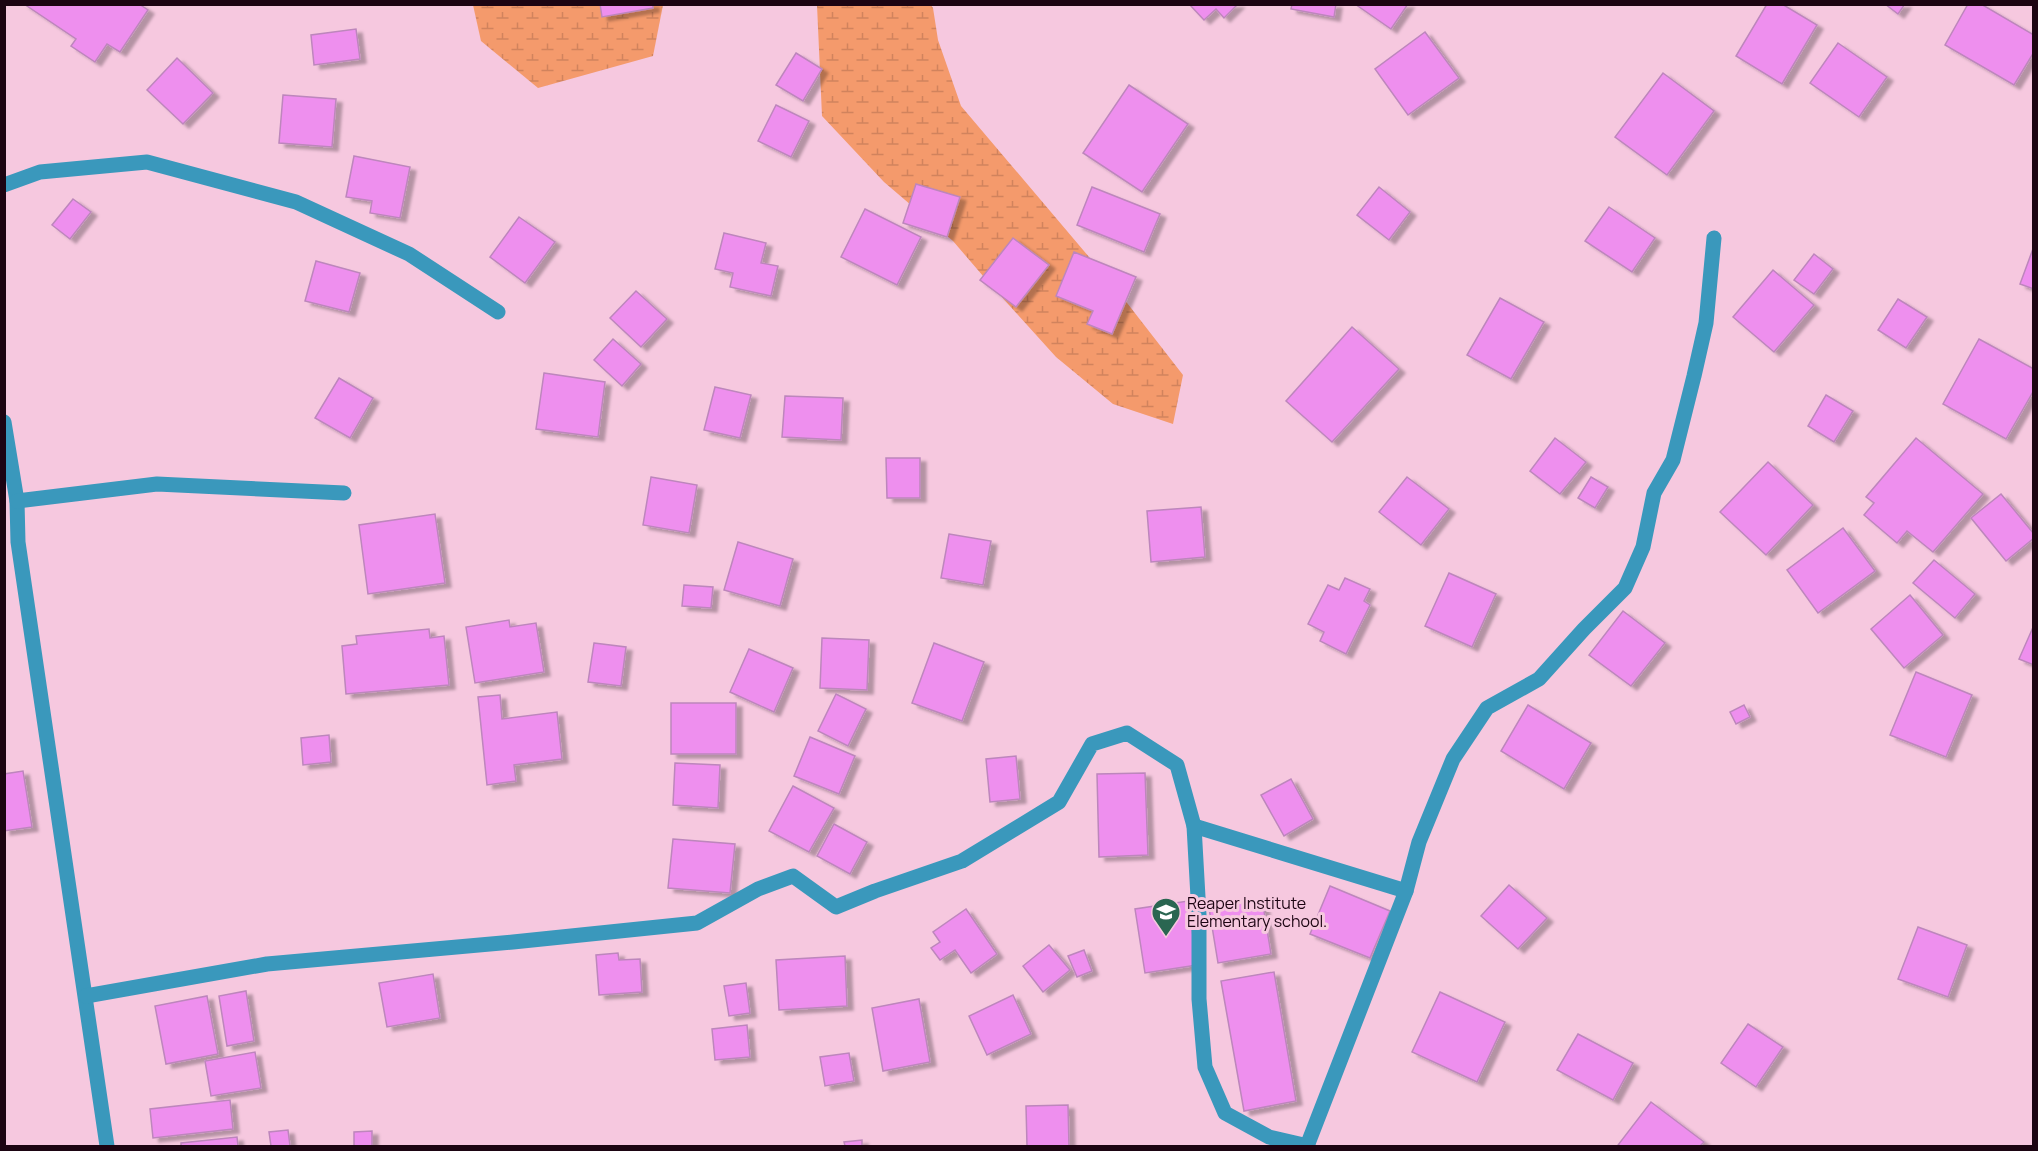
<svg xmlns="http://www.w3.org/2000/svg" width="2038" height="1151" font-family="Manrope,sans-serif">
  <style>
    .wetland { fill: url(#wetland-marsh) }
    .building { fill: #ee8fee; stroke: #bd86bc; stroke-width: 1.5; filter: url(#shadow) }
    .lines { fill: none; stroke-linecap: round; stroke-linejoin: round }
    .minor { stroke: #3a98bc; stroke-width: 15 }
    .labels { text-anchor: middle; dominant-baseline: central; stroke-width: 6; stroke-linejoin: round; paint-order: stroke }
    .poi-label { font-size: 16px; fill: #1c0412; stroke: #f6c8df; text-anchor: start }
  </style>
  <defs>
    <pattern id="wetland-marsh" width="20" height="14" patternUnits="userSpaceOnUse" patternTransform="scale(1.5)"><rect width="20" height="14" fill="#f49a6c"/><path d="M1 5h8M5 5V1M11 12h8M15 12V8" fill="none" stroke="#d1835d"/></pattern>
    <filter id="shadow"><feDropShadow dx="6" dy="4" stdDeviation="1.5" flood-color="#0004"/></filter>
  </defs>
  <rect width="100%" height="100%" fill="#f6c8df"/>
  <g class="wetland">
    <path d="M473,5H663L653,56L538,88L481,41Z"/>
    <path d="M817,5H931L933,8L938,40L961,106L1117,290L1183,375L1173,424L1113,404L1056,357L989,283L953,241L884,182L822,116Z"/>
  </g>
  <g class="building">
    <path d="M24,4H139L148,10L120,52L107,44L95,62L71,46L76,39Z"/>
    <path d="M600,4H653V8L602,17Z"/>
    <path d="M1189,4H1238L1224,18L1216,9L1204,20Z"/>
    <path d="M1292,4H1336L1334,17L1291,9Z"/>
    <path d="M1355,4H1408L1391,29Z"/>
    <path d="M1767,4H1782L1817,25L1782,84L1736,56Z"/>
    <path d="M1885,4H1905L1898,14Z"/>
    <path d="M1968,4H1981L2034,35V52L2014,85L1945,45Z"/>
    <path d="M356,29L360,59L314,65L311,35Z"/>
    <path d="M1425,32L1459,78L1408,115L1375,69Z"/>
    <path d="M1838,43L1887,77L1859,117L1810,83Z"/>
    <path d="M796,53L822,69L803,101L776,85Z"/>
    <path d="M177,58L213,93L183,124L147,90Z"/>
    <path d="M1663,73L1714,111L1667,175L1615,137Z"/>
    <path d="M1129,85L1188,124L1142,192L1083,153Z"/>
    <path d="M283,95L336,99L332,147L279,143Z"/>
    <path d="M776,105L809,121L791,157L758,141Z"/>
    <path d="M354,156L410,167L400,218L370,213L372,201L346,197Z"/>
    <path d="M916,184L960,197L947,237L903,223Z"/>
    <path d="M1092,187L1160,214L1144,252L1077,225Z"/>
    <path d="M1379,187L1410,212L1389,240L1357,215Z"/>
    <path d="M73,199L91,212L70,239L52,225Z"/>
    <path d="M1609,207L1655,238L1632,272L1585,241Z"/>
    <path d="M865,209L921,237L897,285L841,257Z"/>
    <path d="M519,217L555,242L525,283L490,257Z"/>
    <path d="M724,233L766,243L761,263L778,266L771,296L730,287L733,273L715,269Z"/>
    <path d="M1013,238L1049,265L1016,307L980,280Z"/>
    <path d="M2034,246V289L2020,284Z"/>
    <path d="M1074,252L1136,277L1112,334L1087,324L1093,311L1056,296Z"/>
    <path d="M1814,254L1833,269L1814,294L1794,280Z"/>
    <path d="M316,261L360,273L349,312L305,301Z"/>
    <path d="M1773,270L1814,305L1774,352L1733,317Z"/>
    <path d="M636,291L667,319L641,347L610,318Z"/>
    <path d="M1500,298L1544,322L1511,379L1467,355Z"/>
    <path d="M1898,299L1927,317L1906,348L1878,330Z"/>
    <path d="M1352,327L1399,369L1332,442L1286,401Z"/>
    <path d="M613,339L641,364L622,386L594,360Z"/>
    <path d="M1979,339L2034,369V390L2006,439L1943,404Z"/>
    <path d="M544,373L605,382L598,437L536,429Z"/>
    <path d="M339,378L373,398L350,438L315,418Z"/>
    <path d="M715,387L751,395L740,438L704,430Z"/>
    <path d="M1826,395L1853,411L1834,442L1808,426Z"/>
    <path d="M785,396L843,398L841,440L782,437Z"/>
    <path d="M1555,438L1586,462L1560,494L1530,471Z"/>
    <path d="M1916,438L1983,494L1933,552L1907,531L1897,543L1864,515L1874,503L1866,497Z"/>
    <path d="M886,458H920V498H887Z"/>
    <path d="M1768,462L1813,505L1766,555L1720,512Z"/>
    <path d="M651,477L697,485L689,533L643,525Z"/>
    <path d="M1407,477L1449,509L1421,545L1379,512Z"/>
    <path d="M1591,477L1608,487L1595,508L1578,498Z"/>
    <path d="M2001,494L2034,534V538L2006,561L1971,518Z"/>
    <path d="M1201,507L1205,557L1151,562L1147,511Z"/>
    <path d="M435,514L445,583L368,594L359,525Z"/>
    <path d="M1843,528L1875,571L1818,613L1787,570Z"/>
    <path d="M949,534L991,541L983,585L941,578Z"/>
    <path d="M738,542L793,559L780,606L724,590Z"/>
    <path d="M1934,560L1975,594L1955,618L1913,583Z"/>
    <path d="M1449,573L1496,594L1472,647L1425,626Z"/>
    <path d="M1345,578L1370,589L1364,601L1370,605L1346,654L1320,641L1324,632L1308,624L1328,585L1339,590Z"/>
    <path d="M684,585L713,587L711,608L682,606Z"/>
    <path d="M1910,595L1943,635L1904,668L1871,629Z"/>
    <path d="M1623,611L1665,643L1631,686L1589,655Z"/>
    <path d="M509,620L510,627L536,623L544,672L475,683L466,627Z"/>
    <path d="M2034,625V665L2019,659Z"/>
    <path d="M429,629L430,638L444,636L449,685L346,694L342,646L357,644L356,636Z"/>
    <path d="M822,638L869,640L867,690L820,688Z"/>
    <path d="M594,643L626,647L621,686L588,682Z"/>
    <path d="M934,643L984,662L962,721L912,703Z"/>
    <path d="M749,649L793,668L774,712L730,692Z"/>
    <path d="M1916,672L1972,695L1946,757L1890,735Z"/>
    <path d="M836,694L866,709L848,746L818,731Z"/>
    <path d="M500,695L502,719L557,712L562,759L514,765L516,781L487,785L478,697Z"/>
    <rect x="671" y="703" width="65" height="51"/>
    <path d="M1528,705L1591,743L1564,789L1501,751Z"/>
    <path d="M1744,705L1750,717L1736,724L1730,712Z"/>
    <path d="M329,735L331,762L303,765L301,738Z"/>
    <path d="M810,737L855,756L839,794L794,776Z"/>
    <path d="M1016,756L1020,799L990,802L986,759Z"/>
    <path d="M675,763L720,765L718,808L673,805Z"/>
    <path d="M23,771L32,827L4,831V774Z"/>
    <path d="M1145,773L1148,855L1099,857L1097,774Z"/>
    <path d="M1291,779L1313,819L1284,836L1261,795Z"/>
    <path d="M793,786L834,808L809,852L769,831Z"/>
    <path d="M834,824L867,842L850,874L817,856Z"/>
    <path d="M673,839L735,844L730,893L668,888Z"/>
    <path d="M1509,885L1547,918L1518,949L1481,916Z"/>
    <path d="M1330,886L1390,911L1370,958L1310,934Z"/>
    <path d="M1262,899L1271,954L1218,963L1209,908Z"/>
    <path d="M1188,901L1197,965L1145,973L1135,909Z"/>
    <path d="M966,909L997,954L971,973L955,950L940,960L931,948L940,942L933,932Z"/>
    <path d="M1918,927L1967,945L1948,997L1898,979Z"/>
    <path d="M1049,945L1070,970L1043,992L1023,966Z"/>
    <path d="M1084,950L1092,971L1077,977L1068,956Z"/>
    <path d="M618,953L619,960L640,959L642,992L599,995L596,955Z"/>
    <path d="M845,956L847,1006L779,1010L776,960Z"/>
    <path d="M1274,972L1296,1101L1244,1111L1221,981Z"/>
    <path d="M433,974L440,1018L387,1027L379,983Z"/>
    <path d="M746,983L750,1013L729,1016L724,986Z"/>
    <path d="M246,991L254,1041L227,1046L219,996Z"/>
    <path d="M1440,992L1505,1022L1477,1082L1412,1052Z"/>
    <path d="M1013,995L1031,1034L987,1055L969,1016Z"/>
    <path d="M207,996L218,1054L166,1064L155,1006Z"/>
    <path d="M919,999L930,1062L883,1071L872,1008Z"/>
    <path d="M1748,1024L1783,1047L1756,1087L1721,1063Z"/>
    <path d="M747,1025L750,1057L715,1060L712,1029Z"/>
    <path d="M1578,1034L1633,1063L1613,1100L1557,1070Z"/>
    <path d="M255,1052L261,1088L211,1096L205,1061Z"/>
    <path d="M849,1053L854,1081L825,1086L820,1057Z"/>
    <path d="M230,1100L233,1129L153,1138L150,1109Z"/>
    <path d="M1651,1102L1704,1142L1700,1146H1621L1618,1145Z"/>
    <path d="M1068,1105L1069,1146H1027L1026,1106Z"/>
    <path d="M288,1130L290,1146H271L269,1132Z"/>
    <path d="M372,1131V1146H354V1132Z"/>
    <path d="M237,1137L238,1146H181V1143Z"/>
    <path d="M862,1140V1146H845L844,1142Z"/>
  </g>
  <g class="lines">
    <g class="minor">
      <path d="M4,185L40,172L147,162L296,202L409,254L498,312"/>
      <path d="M4,422L17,501L18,542L107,1146"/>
      <path d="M17,501L157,484L344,493"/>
      <path d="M1194,826L1406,891"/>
      <path d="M86,996L267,964L513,942L697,923L758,889L793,876L836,907L875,891L962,861L1059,802L1092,744L1127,733L1177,765L1194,826L1199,915V999L1205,1067L1225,1113L1269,1137L1308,1146"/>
      <path d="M1307,1146L1406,891L1419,842L1453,759L1487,708L1539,679L1584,629L1625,588L1643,547L1654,493L1673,460L1694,376L1706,323L1714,238"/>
    </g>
  </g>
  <defs>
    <g id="school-pin" transform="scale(1.5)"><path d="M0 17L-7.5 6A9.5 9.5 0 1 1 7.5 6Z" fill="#2a6651" stroke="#f6c8df"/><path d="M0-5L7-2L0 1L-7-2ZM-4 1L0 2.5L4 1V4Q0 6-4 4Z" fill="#fff"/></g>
  </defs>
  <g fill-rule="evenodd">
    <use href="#school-pin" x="1166" y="912"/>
  </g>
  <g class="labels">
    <g class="poi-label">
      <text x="1187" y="903">Reaper Institute<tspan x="1187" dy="18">Elementary school.</tspan></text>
    </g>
  </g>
  <rect width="2038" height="1151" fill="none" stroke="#1c0412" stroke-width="12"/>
</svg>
